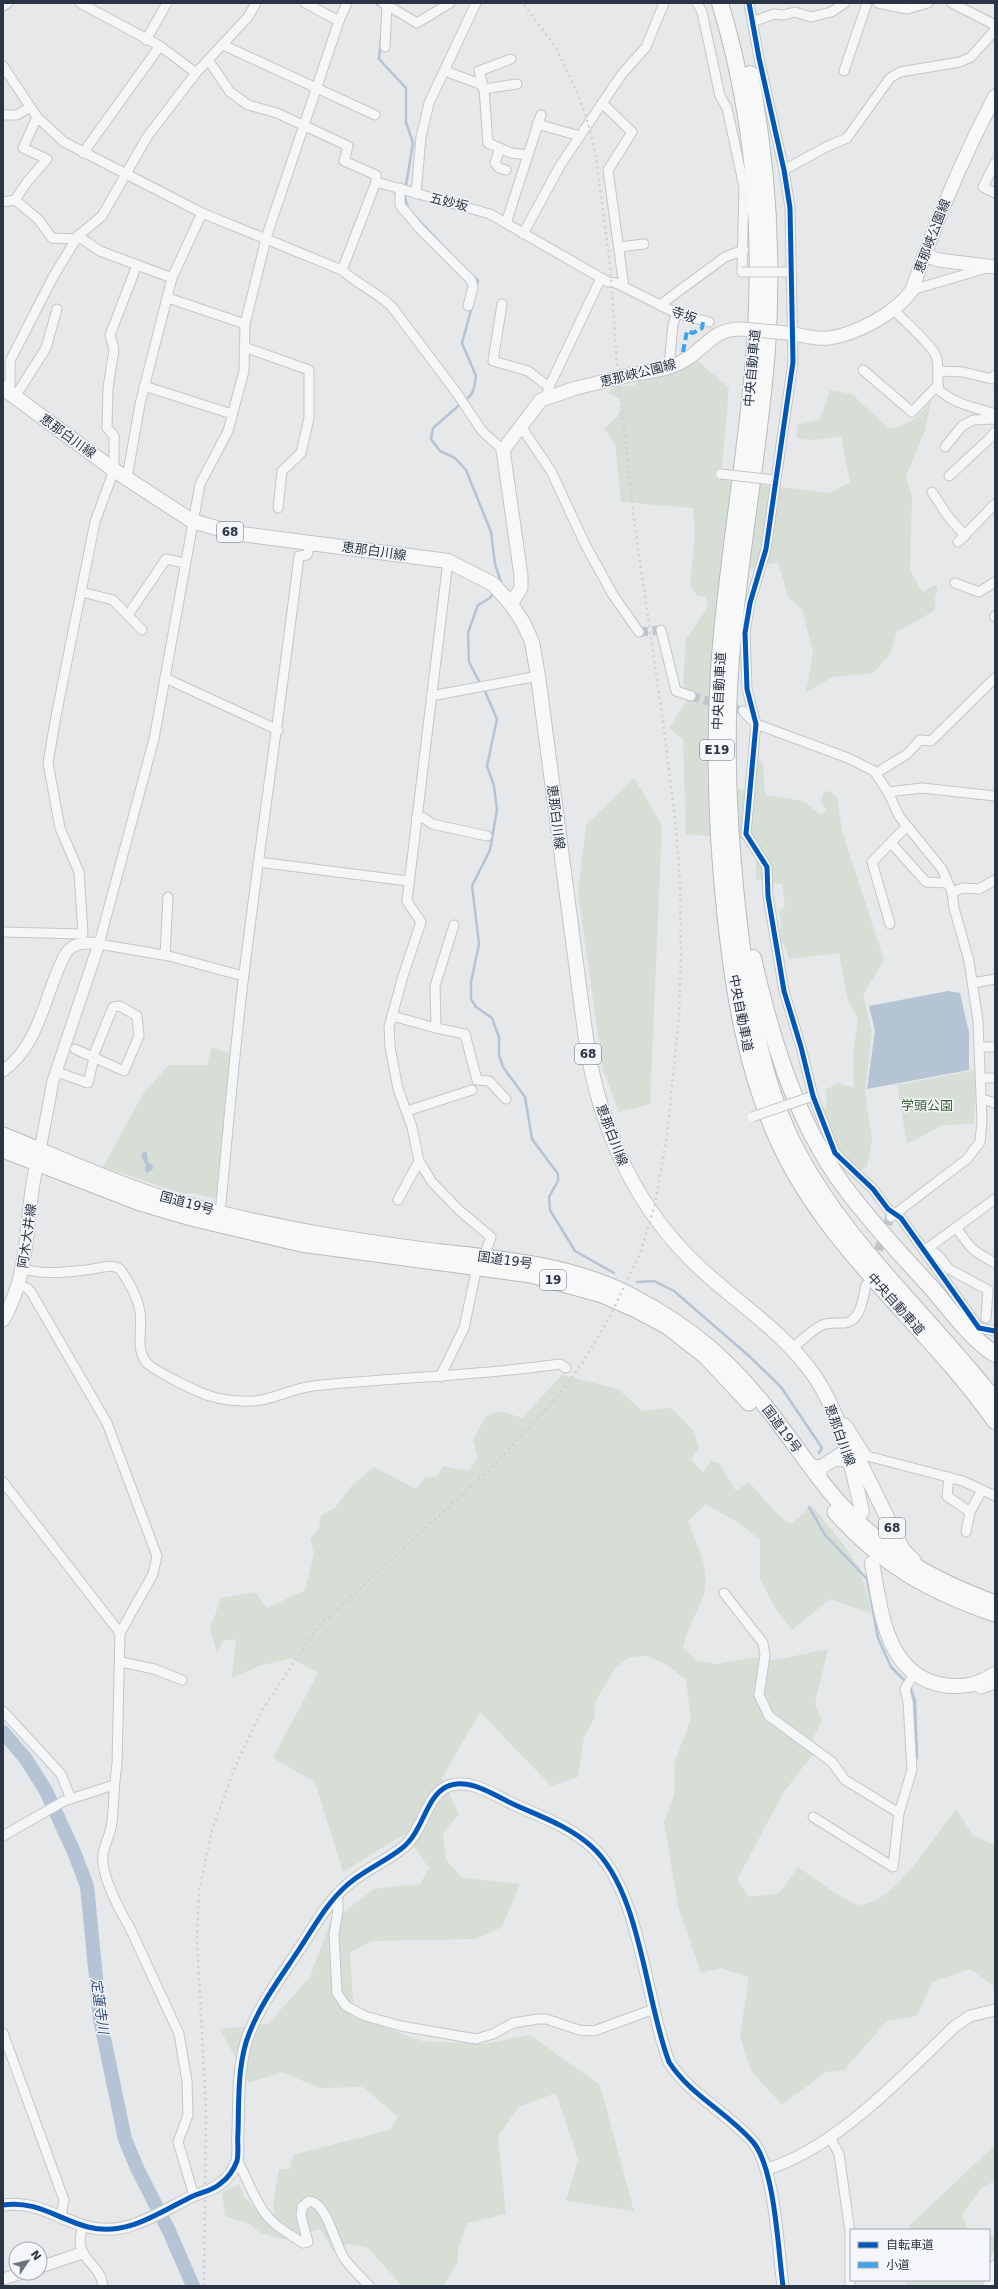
<svg xmlns="http://www.w3.org/2000/svg" width="998" height="2289" font-family="'DejaVu Sans','Noto Sans JP',sans-serif">
  <style>
    .green { fill: #d6ded6 }
    .water { fill: #b4c4d5 }
    .lines { fill: none; stroke-linecap: round; stroke-linejoin: round }
    .stream { stroke: #b4c4d5; stroke-width: 2.5 }
    .river { stroke: #b4c4d5; stroke-width: 14 }
    .minor-tunnel { stroke: #c1c4c9; stroke-width: 9; stroke-dasharray: 9 4.5; stroke-linecap: butt }
    .minor-casing { stroke: #c4c6c8; stroke-width: 11 }
    .tertiary-casing { stroke: #c4c6c8; stroke-width: 13 }
    .secondary-casing { stroke: #c4c6c8; stroke-width: 15 }
    .primary-casing { stroke: #c2c5c8; stroke-width: 16 }
    .trunk-casing { stroke: #b8bbbf; stroke-width: 17 }
    .motorway-casing { stroke: #b8bbbf; stroke-width: 18 }
    .minor { stroke: #f5f6f7; stroke-width: 9 }
    .tertiary { stroke: #f5f6f7; stroke-width: 11 }
    .secondary { stroke: #f8f8f8; stroke-width: 13 }
    .primary { stroke: #f8f8f8; stroke-width: 14 }
    .trunk { stroke: #f8f8f8; stroke-width: 15 }
    .motorway { stroke: #f8f8f8; stroke-width: 16 }
    .rail { stroke: #cecfd2; stroke-width: 2.5; stroke-dasharray: 2 4; stroke-linecap: butt }
    .minor-bridge-casing { stroke: #c4c6c8; stroke-width: 11; stroke-linecap: butt }
    .secondary-bridge-casing { stroke: #c4c6c8; stroke-width: 15; stroke-linecap: butt }
    .minor-bridge { stroke: #f5f6f7; stroke-width: 9 }
    .secondary-bridge { stroke: #f8f8f8; stroke-width: 13 }
    .quiet { stroke: #3ea3ec; stroke-width: 4; stroke-dasharray: 8 4; stroke-linecap: butt }
    .cycleway-casing { stroke: #f4f6f9; stroke-width: 8 }
    .cycleway { stroke: #0057b8; stroke-width: 5 }
    .labels { text-anchor: middle; dominant-baseline: central; stroke-width: 3; stroke-linejoin: round; paint-order: stroke }
    .shield { fill: #f4f6f9; stroke: #676e7b; stroke-width: 1 }
    .shield-label { font-size: 12px; font-weight: bold; fill: #2b3445 }
    .street-label { font-size: 13px; fill: #2b3445; stroke: #f4f6f9 }
    .park-label { font-size: 13px; fill: #3f6138; stroke: #f4f6f9 }
    .water-label { font-size: 14px; font-style: italic; fill: #34527a; stroke: #f4f6f9 }
  </style>
  <rect width="100%" height="100%" fill="#e6e8ea"/>
  <g class="green">
    <path d="M697,360L729,388L721,480L829,493L850,482L841,436L815,440L797,438V425L820,420L830,390L852,394L889,429C908,426 919,417 931,401L925,430L906,476L912,497L910,570L922,592L936,585L938,589L935,597V610L897,632L890,654L873,673L833,677L806,692L813,652L802,609L788,597L778,562L722,576L707,782L751,792L755,761H763L764,786L766,795L803,801L821,815L826,810L821,802L824,792L829,791L837,797L842,831L884,960L863,995L872,1032L865,1093L872,1139L867,1167L857,1172C846,1159 826,1136 825,1118C824,1108 829,1099 825,1090L838,1083L854,1088L853,1052L858,1020L848,1000L839,953L789,959L784,944L777,942V931L782,928L779,912L785,906L782,884L756,879V841L686,834L683,739L669,728L687,700L683,684L686,639L708,607L706,597L696,595L690,583L695,536L693,508L621,502L615,444L604,428C616,418 622,416 620,399L608,393L615,386H633L645,376Z"/>
    <path d="M634,778L662,825L650,1104L619,1112L603,1070L578,893L586,825Z"/>
    <path d="M212,1047L230,1054L217,1199L194,1193L184,1194L103,1167L143,1094L169,1065H207Z"/>
    <path d="M976,1070L974,1124L943,1125L907,1144L897,1085Z"/>
    <path d="M562,1375L618,1389L642,1411L671,1408L694,1431L699,1448L691,1459L703,1473L711,1461L719,1463L736,1491L749,1482L775,1512L791,1524L812,1506L843,1544L860,1569L872,1614L830,1599L792,1630L774,1606L760,1579V1540L740,1524L706,1504L688,1521C697,1545 713,1573 702,1599C694,1619 688,1626 683,1648L697,1661L717,1664L754,1657L775,1660L828,1649L815,1703L822,1721L812,1740L813,1754L783,1793L737,1880L749,1897L779,1893L798,1867C808,1874 847,1902 855,1904C889,1913 937,1833 956,1809L973,1835L995,1846V1987L970,1969L932,1982L917,2016L887,2021L844,2070L826,2072L782,2105L751,2071L740,2036L749,1977L721,1968L701,1973L678,1906L664,1822L674,1795L675,1761L691,1719L686,1680L666,1664L647,1656L629,1657L614,1670L596,1700L594,1719L584,1737L578,1777L551,1786L480,1712L442,1778L459,1814L443,1833L446,1860L462,1878L520,1884L502,1927L475,1939L372,1941L350,1952L354,2016L422,2041L483,2044L530,2035L600,2085L634,2211L566,2201L578,2159L556,2093L519,2107L498,2136L506,2214L467,2223L458,2250V2262L443,2286H402L368,2248L348,2244L333,2252L321,2229L282,2239L260,2233L250,2224L225,2216L222,2192L239,2184L244,2197L262,2215H274L273,2203L279,2169H290L293,2155L389,2130L398,2117L363,2087L319,2088L282,2072L249,2083L220,2029L268,2024L310,1977L330,1923L374,1889L420,1884L429,1868L405,1834L343,1872L315,1782L273,1758L318,1673L291,1658L259,1666L232,1678L236,1639L223,1641L217,1653L210,1629L221,1598L255,1592L267,1608L305,1590L314,1553L310,1540L319,1528L321,1515L335,1508L353,1484L374,1467L416,1489L426,1477H437L443,1466L469,1471L478,1458L473,1440L486,1416L501,1411L522,1418Z"/>
    <path d="M995,2145V2181L982,2187L962,2215L968,2230H909L910,2225Z"/>
    <path d="M989,2236L995,2237V2246L989,2264Z"/>
    <path d="M906,2280H983L981,2286H907Z"/>
  </g>
  <g class="water">
    <path d="M948,991L960,993L969,1033V1070L867,1089L875,1031L869,1006Z"/>
    <path d="M144,1151L147,1153L148,1162L153,1166V1169L147,1173L145,1171L146,1165L141,1155Z"/>
  </g>
  <g class="lines">
    <g class="stream">
      <path d="M375,3L382,7"/>
      <path d="M381,37L379,59L406,88V122L413,143L406,185L405,197L408,208"/>
      <path d="M411,212L449,252"/>
      <path d="M474,277L478,281L476,288"/>
      <path d="M473,303L462,343L476,376L474,388L471,395L433,428L431,439L440,451L455,458L466,470L491,532L495,564L501,582L499,585"/>
      <path d="M481,685L469,662L468,633L478,605L490,598L494,592"/>
      <path d="M484,689L497,719L487,766L494,786L497,810L490,850L472,886L479,944L471,982V999L476,1007L492,1018L499,1037V1055L503,1067L525,1097L532,1139L558,1174V1181L549,1197L550,1210L575,1251L614,1273"/>
      <path d="M637,1282L654,1281L674,1291L749,1356L781,1387L822,1448L819,1453"/>
      <path d="M809,1507L825,1535L867,1579L878,1638L891,1667L906,1682"/>
      <path d="M910,1686L915,1701L917,1758"/>
    </g>
    <path class="river" d="M3,1732L26,1759L46,1791L74,1852L87,1886L100,2019L125,2139L137,2168L169,2231L193,2286"/>
    <g class="minor-tunnel">
      <path d="M639,632L661,630"/>
      <path d="M691,696L743,711"/>
      <path d="M874,1263L890,1217"/>
    </g>
    <g class="minor-casing">
      <g id="minor">
        <path d="M80,3L160,46L196,73"/>
        <path d="M383,3L387,5L385,47"/>
        <path d="M697,3L702,12L720,96L727,108L744,187L742,272"/>
        <path d="M749,3L759,58L784,170L790,208L793,362L766,549L750,603L745,633L747,689L756,724L746,834L767,867L768,896L784,991L801,1047L813,1096L835,1153L873,1189L888,1209L901,1218L979,1328L995,1331"/>
        <path d="M878,3L907,9L928,3"/>
        <path d="M952,3L995,25"/>
        <path d="M387,5L417,23L450,3"/>
        <path d="M3,6L8,3"/>
        <path d="M339,21L347,3"/>
        <path d="M752,22L774,14L783,15L795,12L811,17L831,12L845,3"/>
        <path d="M146,40L167,3"/>
        <path d="M223,45L375,115"/>
        <path d="M511,59L479,71L484,89L488,143L511,153L527,155"/>
        <path d="M209,61L230,92L248,105L277,113L348,146L344,161L376,175V182L342,270"/>
        <path d="M3,66L37,117L64,142L202,213L342,270C357,284 377,292 392,307L456,392L482,431L503,450"/>
        <path d="M445,71L480,84L484,89L517,84"/>
        <path d="M844,71L867,3"/>
        <path d="M602,103L632,132L608,170L624,287"/>
        <path d="M3,115H17L30,107"/>
        <path d="M537,124L580,136"/>
        <path d="M500,148L495,163L499,168L506,170"/>
        <path d="M83,153L160,46"/>
        <path d="M995,163L983,187L995,193"/>
        <path d="M784,170L826,147L847,138L890,78L900,72L960,62L971,57L995,30"/>
        <path d="M376,182L490,214L608,282L616,283L676,313L709,322"/>
        <path d="M400,188V205L420,229L471,280L473,287L468,306"/>
        <path d="M416,194L421,137L429,103L476,3"/>
        <path d="M15,200L38,219L52,238L78,239"/>
        <path d="M3,202L15,200L27,182L47,159L23,148L37,117"/>
        <path d="M506,223L541,115"/>
        <path d="M523,234L561,164L622,74L646,47L664,3"/>
        <path d="M78,236L100,251L172,278"/>
        <path d="M619,247L644,244"/>
        <path d="M912,290L990,267"/>
        <path d="M168,298L245,324"/>
        <path d="M502,304L493,361L528,371L549,387"/>
        <path d="M660,305L725,257L744,250"/>
        <path d="M894,310C904,321 931,344 936,356C940,367 936,379 939,390C956,405 974,407 995,414"/>
        <path d="M244,347L309,370V418L301,453L282,471L278,508"/>
        <path d="M669,366L673,324L677,313"/>
        <path d="M863,370L912,412L938,385"/>
        <path d="M939,371L963,372L992,379L995,375"/>
        <path d="M144,386L232,414"/>
        <path d="M10,393V361L53,277L78,236L102,216L147,137L196,73L248,17L256,3"/>
        <path d="M15,397L46,348L57,309"/>
        <path d="M546,398L549,387L601,278"/>
        <path d="M520,425L551,471L585,544L613,595L639,632"/>
        <path d="M945,447L962,426L973,420L995,419"/>
        <path d="M949,476L989,439L995,432"/>
        <path d="M127,478L140,404L172,278L202,213"/>
        <path d="M932,492L947,515L965,536"/>
        <path d="M958,542L995,504"/>
        <path d="M448,561L407,901L421,922L403,976L389,1027L390,1047L398,1089L412,1127L419,1161L432,1182L459,1210L491,1237L484,1256"/>
        <path d="M955,583L979,592L995,582"/>
        <path d="M82,592L113,600L142,630"/>
        <path d="M128,615L166,559L185,563"/>
        <path d="M995,616V617"/>
        <path d="M661,630L676,691L691,696"/>
        <path d="M165,678L278,730"/>
        <path d="M431,696L538,676"/>
        <path d="M743,711L756,724L848,758L874,771L888,792L899,816L942,869L952,892L954,908L969,961L978,1021L982,1121L980,1142L967,1159L891,1217"/>
        <path d="M881,770L907,754L920,740L931,741L995,678"/>
        <path d="M888,792L922,788L995,796"/>
        <path d="M416,818H424L432,824L487,836"/>
        <path d="M892,844L926,882L948,883"/>
        <path d="M258,862L408,881"/>
        <path d="M952,892L963,888L979,889L995,880"/>
        <path d="M890,924L872,862L907,826"/>
        <path d="M454,925L435,986L436,1028L465,1034L477,1080L489,1081L506,1099"/>
        <path d="M3,932L83,934L79,872L60,828L48,763L56,716L95,522L114,470V436L107,428L108,388L114,349L110,335L137,265"/>
        <path d="M165,955L168,897"/>
        <path d="M243,976L169,956L99,944L154,739L200,484L228,431L244,371L245,324L267,235L339,21L305,3"/>
        <path d="M973,983L995,979"/>
        <path d="M392,1016L436,1028"/>
        <path d="M979,1047H995"/>
        <path d="M57,1072L88,1083L94,1058V1054L113,1007L120,1006L137,1016L139,1036L124,1071L75,1049"/>
        <path d="M981,1078H995"/>
        <path d="M982,1099L995,1103"/>
        <path d="M407,1111L472,1090"/>
        <path d="M398,1200L419,1161"/>
        <path d="M220,1213C228,1133 234,1054 244,974C261,835 282,696 299,556L307,555L309,548"/>
        <path d="M957,1228C970,1249 973,1251 995,1263"/>
        <path d="M927,1248L938,1255L949,1269L988,1290L986,1318"/>
        <path d="M924,1251L995,1199"/>
        <path d="M24,1269C43,1275 66,1272 86,1270C97,1269 110,1263 120,1269C128,1280 138,1298 140,1312C143,1329 135,1347 146,1362C154,1371 197,1392 210,1396C220,1399 233,1401 243,1401C269,1403 288,1389 313,1386C395,1377 478,1376 560,1364L566,1368"/>
        <path d="M18,1285L27,1288L31,1292L107,1423L157,1556L153,1574L120,1633L117,1764C114,1783 114,1802 112,1822C111,1833 105,1843 103,1854C100,1874 120,1911 130,1928L179,2034L187,2081L188,2115L178,2142L194,2196"/>
        <path d="M793,1348C801,1341 812,1330 822,1325C830,1322 836,1323 844,1323C861,1322 863,1298 866,1285"/>
        <path d="M440,1377L464,1328L477,1267"/>
        <path d="M840,1426L845,1423L848,1426L867,1456"/>
        <path d="M858,1459L867,1456L963,1481L995,1496"/>
        <path d="M808,1463L820,1465L845,1449"/>
        <path d="M949,1477L947,1496L970,1512"/>
        <path d="M821,1479L823,1469L835,1461L851,1463"/>
        <path d="M3,1482L120,1633"/>
        <path d="M966,1532L970,1512L982,1490"/>
        <path d="M724,1593L763,1643L765,1655L759,1695L769,1716L832,1762L845,1780L899,1813L912,1770L908,1702L905,1689L914,1674"/>
        <path d="M121,1662L154,1669L182,1680"/>
        <path d="M974,1685L981,1689L995,1684"/>
        <path d="M3,1711L61,1774L71,1799"/>
        <path d="M813,1817L893,1867L899,1813"/>
        <path d="M3,1836L64,1801L114,1785"/>
        <path d="M334,1897L338,1901V1911L334,1934L337,1993L346,2006L365,2016L401,2026L476,2039L493,2034L513,2023L538,2019H546L579,2030L594,2031L654,2009"/>
        <path d="M3,2033L64,2200L61,2216"/>
        <path d="M830,2137L839,2154L850,2232V2286"/>
        <path d="M237,2160C248,2179 254,2201 268,2217C277,2228 291,2235 303,2243L308,2242L301,2216L302,2207L309,2201C327,2202 335,2245 344,2258C351,2268 361,2277 369,2286"/>
        <path d="M83,2226C71,2261 100,2260 103,2286"/>
      </g>
    </g>
    <g class="tertiary-casing">
      <g id="tertiary">
        <path d="M3,1071C42,1043 44,992 66,953C74,942 86,942 99,944L53,1081L40,1150"/>
        <path d="M767,2169C835,2149 903,2076 954,2027L970,2016L995,2010"/>
        <path d="M3,2205C36,2200 58,2219 88,2227C126,2237 158,2213 191,2197C201,2192 213,2191 221,2183C228,2178 234,2169 237,2161C239,2152 237,2141 238,2133C239,2099 237,2060 251,2029C263,2000 283,1974 300,1948C314,1927 327,1903 346,1886C362,1871 383,1863 401,1849C423,1833 425,1798 446,1787C467,1776 494,1795 513,1804C539,1816 569,1826 591,1846C641,1890 645,2000 669,2062C690,2095 727,2112 753,2142C775,2168 778,2250 783,2286"/>
        <path d="M40,2267L82,2253"/>
        <path d="M3,2279L23,2273"/>
        <path d="M989,2286L995,2266"/>
      </g>
    </g>
    <g class="secondary-casing">
      <g id="secondary">
        <path d="M924,255L939,260L995,267"/>
        <path d="M787,333C800,334 816,340 829,338C857,334 896,313 912,290C935,223 962,159 995,96"/>
        <path d="M629,375C647,372 668,370 683,361C706,349 711,329 741,329"/>
        <path d="M511,604L521,588V576L503,450L541,400L576,388L614,379"/>
        <path d="M3,1320C34,1266 23,1211 39,1155"/>
      </g>
    </g>
    <g class="primary-casing">
      <g id="primary">
        <path d="M3,388L114,470L192,521L234,533L448,561L493,584L511,604L524,624L532,642L538,676L586,1039C599,1127 635,1208 701,1269C739,1304 782,1331 813,1374C841,1414 852,1465 862,1512"/>
        <path d="M853,1448L903,1550L914,1561"/>
        <path d="M872,1563C881,1609 885,1675 943,1685C963,1688 978,1685 995,1674"/>
      </g>
    </g>
    <g class="trunk-casing">
      <g id="trunk">
        <path d="M3,1135C55,1156 108,1181 162,1198C216,1214 273,1226 329,1236C367,1242 405,1248 442,1252C506,1259 572,1265 630,1295C692,1327 731,1361 773,1416C798,1448 821,1485 850,1514C895,1559 937,1581 995,1603"/>
        <path d="M3,1150L140,1203L195,1219L301,1244L531,1275L602,1295L636,1310L668,1327L705,1356L749,1403"/>
        <path d="M835,1512C880,1564 930,1592 995,1614"/>
      </g>
    </g>
    <g class="motorway-casing">
      <g id="motorway">
        <path d="M720,3C754,114 763,232 755,347C747,456 726,563 719,671C714,754 717,838 726,920C734,995 747,1071 778,1140C828,1251 927,1324 995,1421"/>
        <path d="M750,74C768,165 773,257 767,349C759,457 737,564 730,672C724,762 730,852 741,941C750,1008 762,1078 791,1139C840,1240 927,1313 995,1401"/>
        <path d="M753,958C771,1037 795,1119 843,1185C870,1221 900,1254 930,1286C950,1309 970,1338 995,1354"/>
      </g>
    </g>
    <use href="#minor" class="minor"/>
    <use href="#tertiary" class="tertiary"/>
    <use href="#secondary" class="secondary"/>
    <use href="#primary" class="primary"/>
    <use href="#trunk" class="trunk"/>
    <use href="#motorway" class="motorway"/>
    <path class="rail" d="M204,2286L206,2112L197,1938L199,1891L212,1830L235,1767L262,1710L318,1627L488,1471L556,1399L583,1362L608,1320L640,1254L655,1204L667,1136L679,1017L681,957L680,883L676,827L663,721L635,528L617,363L610,264L595,151L588,123L577,92L556,48L523,3"/>
    <g class="minor-bridge-casing">
      <g id="minor-bridge">
        <path d="M742,272H786"/>
        <path d="M721,474L774,480"/>
        <path d="M752,1117L813,1096"/>
      </g>
    </g>
    <g class="secondary-bridge-casing">
      <g id="secondary-bridge">
        <path d="M741,329L787,333"/>
        <path d="M614,379L629,375"/>
      </g>
    </g>
    <use href="#minor-bridge" class="minor-bridge"/>
    <use href="#secondary-bridge" class="secondary-bridge"/>
    <path class="quiet" d="M683,352L687,331L693,333L702,328L703,322"/>
    <g class="cycleway-casing">
      <g id="cycleway">
        <path d="M749,3L759,58L784,170L790,208L793,362L766,549L750,603L745,633L747,689L756,724L746,834L767,867L768,896L784,991L801,1047L813,1096L835,1153L873,1189L888,1209L901,1218L979,1328L995,1331"/>
        <path d="M3,2205C36,2200 58,2219 88,2227C126,2237 158,2213 191,2197C201,2192 213,2191 221,2183C228,2178 234,2169 237,2161C239,2152 237,2141 238,2133C239,2099 237,2060 251,2029C263,2000 283,1974 300,1948C314,1927 327,1903 346,1886C362,1871 383,1863 401,1849C423,1833 425,1798 446,1787C467,1776 494,1795 513,1804C539,1816 569,1826 591,1846C641,1890 645,2000 669,2062C690,2095 727,2112 753,2142C775,2168 778,2250 783,2286"/>
      </g>
    </g>
    <use href="#cycleway" class="cycleway"/>
  </g>
  <g class="labels">
    <g class="shield">
      <rect x="217" y="522" width="26" height="20" rx="3"/>
      <rect x="700" y="740" width="34" height="20" rx="3"/>
      <rect x="575" y="1044" width="26" height="20" rx="3"/>
      <rect x="540" y="1270" width="26" height="20" rx="3"/>
      <rect x="879" y="1518" width="26" height="20" rx="3"/>
    </g>
    <g class="shield-label">
      <text x="230" y="532">68</text>
      <text x="717" y="750">E19</text>
      <text x="588" y="1054">68</text>
      <text x="553" y="1280">19</text>
      <text x="892" y="1528">68</text>
    </g>
    <g class="street-label">
      <text transform="translate(449 202) rotate(14)">五妙坂</text>
      <text transform="translate(932 236) rotate(-69)">恵那峡公園線</text>
      <text transform="translate(684 315) rotate(20)">寺坂</text>
      <text transform="translate(752 368) rotate(-85)">中央自動車道</text>
      <text transform="translate(638 373) rotate(-14)">恵那峡公園線</text>
      <text transform="translate(68 436) rotate(36)">恵那白川線</text>
      <text transform="translate(374 551) rotate(8)">恵那白川線</text>
      <text transform="translate(719 691) rotate(-87)">中央自動車道</text>
      <text transform="translate(556 817) rotate(83)">恵那白川線</text>
      <text transform="translate(741 1013) rotate(79)">中央自動車道</text>
      <text transform="translate(612 1135) rotate(69)">恵那白川線</text>
      <text transform="translate(187 1203) rotate(15)">国道19号</text>
      <text transform="translate(27 1236) rotate(-82)">阿木大井線</text>
      <text transform="translate(505 1260) rotate(8)">国道19号</text>
      <text transform="translate(896 1304) rotate(48)">中央自動車道</text>
      <text transform="translate(782 1429) rotate(53)">国道19号</text>
      <text transform="translate(840 1435) rotate(70)">恵那白川線</text>
    </g>
    <g class="park-label">
      <text x="927" y="1105">学頭公園</text>
    </g>
    <g class="water-label">
      <text transform="translate(100 2006) rotate(82)">定蓮寺川</text>
    </g>
  </g>
  <rect width="998" height="2289" fill="none" stroke="#2b3445" stroke-width="8"/>
  <rect x="850" y="2229" width="140" height="52" fill="#f4f6f9" stroke="#a4a8b1"/>
  <rect x="858" y="2242" width="20" height="6" fill="#0057b8" stroke="#a4a8b1"/>
  <text x="886" y="2249" font-size="12" fill="#2b3445">自転車道</text>
  <rect x="858" y="2262" width="20" height="6" fill="#3ea3ec" stroke="#a4a8b1"/>
  <text x="886" y="2269" font-size="12" fill="#2b3445">小道</text>
  <g transform="translate(28 2261) rotate(55)"><circle r="19" fill="#f4f6f9" stroke="#a4a8b1"/>
  <path d="M0-3L7 15L0 10L-7 15Z" fill="#6c737f"/>
  <text y="-6" font-size="11" font-weight="bold" text-anchor="middle" fill="#2b3445">N</text>
  </g>
</svg>
